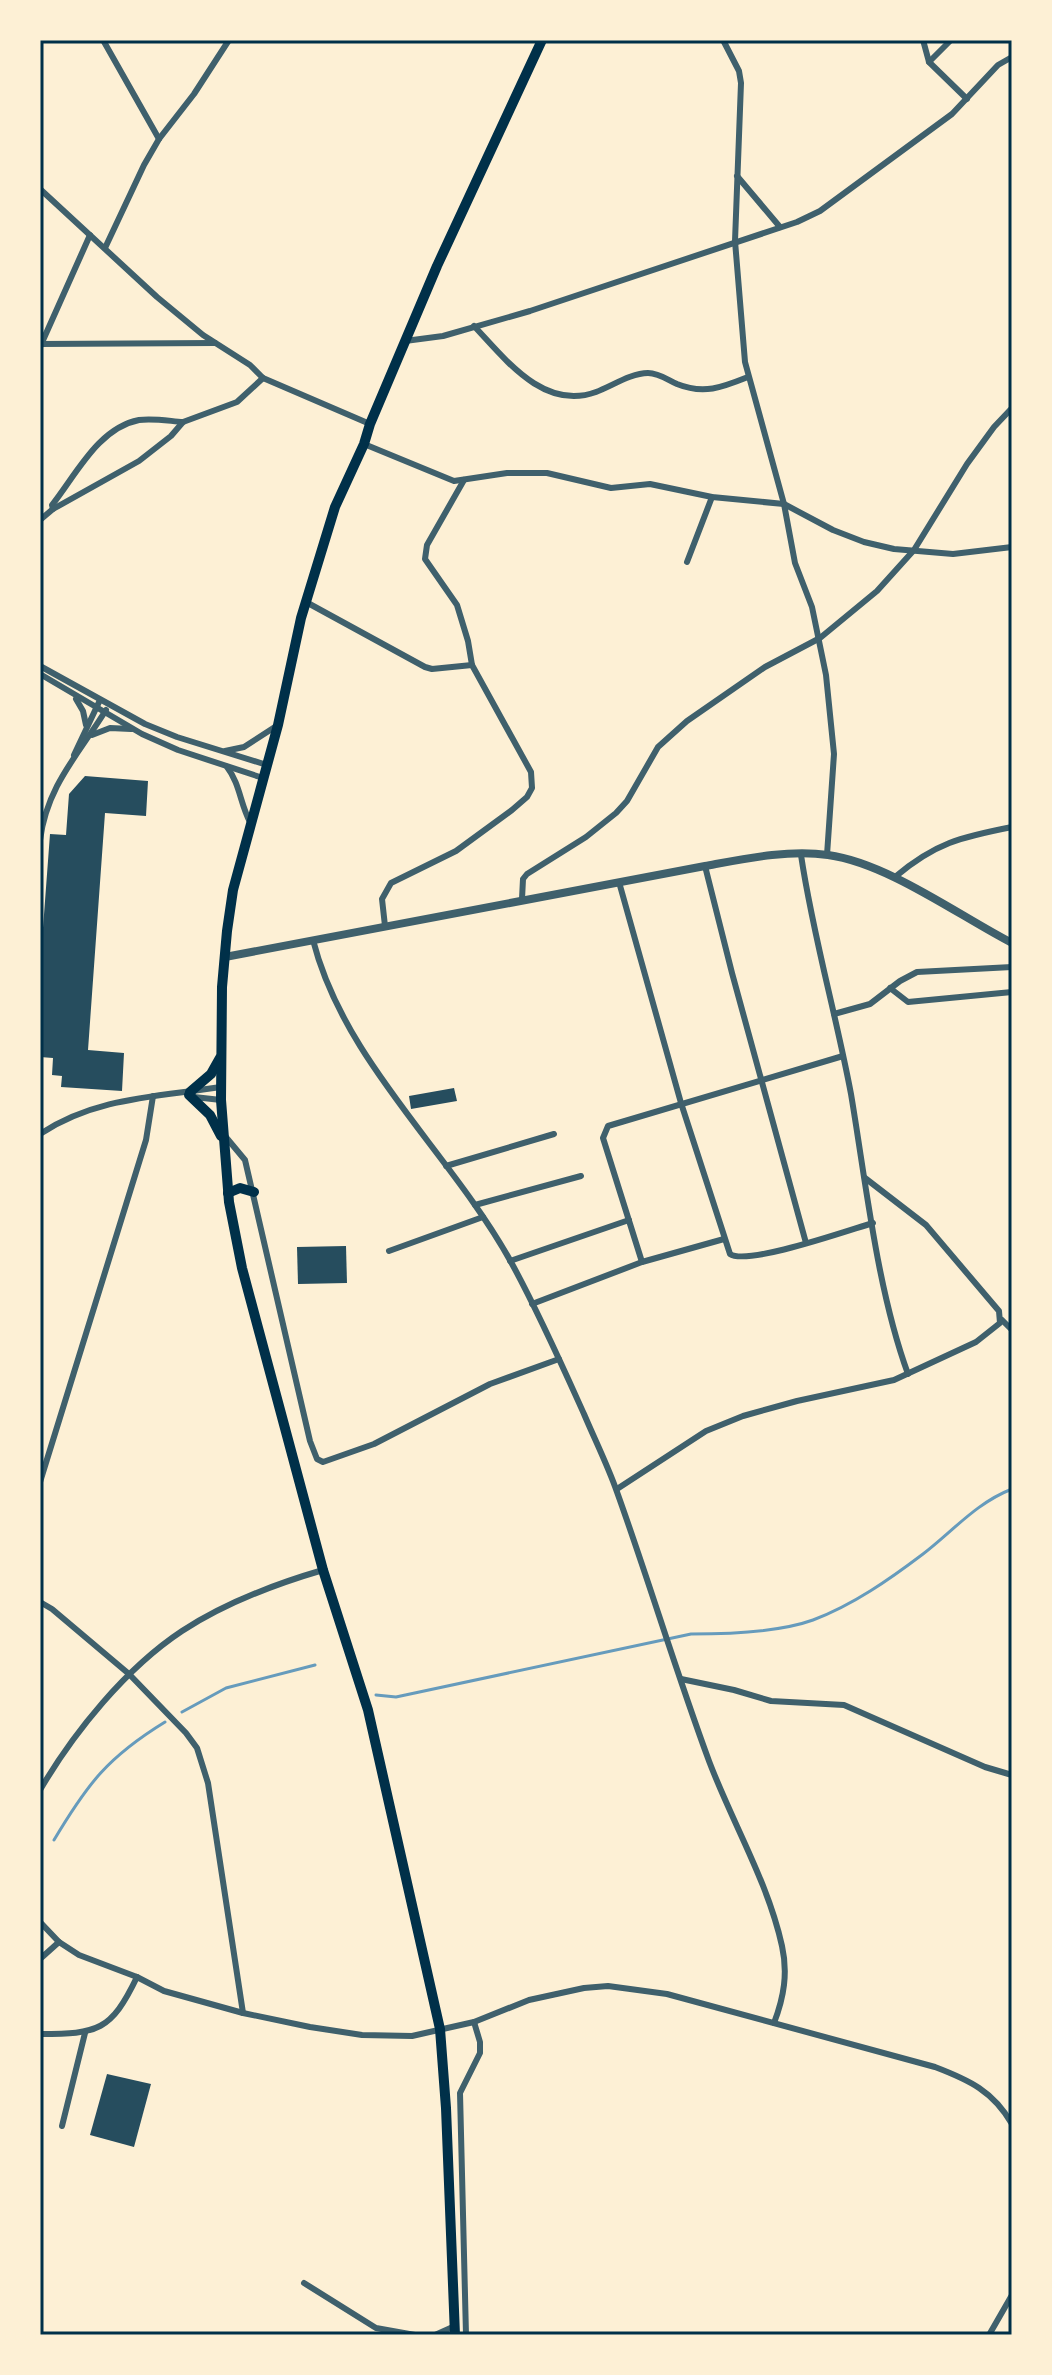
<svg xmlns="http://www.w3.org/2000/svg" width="1052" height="2375" font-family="Lato,sans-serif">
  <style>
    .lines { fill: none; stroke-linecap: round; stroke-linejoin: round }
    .stream { stroke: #669bbc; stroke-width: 3 }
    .building { fill: #264d5e }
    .minor { stroke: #3f606c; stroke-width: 6 }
    .tertiary { stroke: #3f606c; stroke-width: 8 }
    .trunk { stroke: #003049; stroke-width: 10 }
    .neatline { fill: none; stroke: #003049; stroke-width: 3 }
  </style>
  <rect width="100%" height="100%" fill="#fdf0d5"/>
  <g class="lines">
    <g class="stream">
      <path d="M376,1695L396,1697L691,1634C727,1634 780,1632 813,1620C853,1605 890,1579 923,1554C953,1531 976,1503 1012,1489"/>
      <path d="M182,1712L226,1688L315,1665"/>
      <path d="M54,1840C88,1783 108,1757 165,1722"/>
    </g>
  </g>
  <g class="building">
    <path d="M85,776L148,781L146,816L105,813L88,1050L124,1053L122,1091L61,1087L62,1076L52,1075L53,1058L40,1057V968L50,834L66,835L69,794Z"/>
    <path d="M454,1088L457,1101L411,1109L409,1096Z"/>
    <path d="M346,1246L347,1283L298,1284L297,1247Z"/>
    <path d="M107,2074L151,2084L134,2147L90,2135Z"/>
  </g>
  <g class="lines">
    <g class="minor">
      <path d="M103,40L159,139"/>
      <path d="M723,40L739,71L741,83L735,241L745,362L784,504L795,563L812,607L826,675L834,754L827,855"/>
      <path d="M923,40L929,62L967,99"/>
      <path d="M929,62L951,40"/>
      <path d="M737,176L780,227"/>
      <path d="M40,189L157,297L203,335L250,365L263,378L370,424"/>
      <path d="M105,248L144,165L159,139L194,94L229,40"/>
      <path d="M474,326C506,360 544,411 596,392C612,386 631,373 648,373C659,373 668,380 677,384C704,395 723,387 748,377"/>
      <path d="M405,341L443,336L530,311L797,222L820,211L952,114L998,65L1012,57"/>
      <path d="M40,344L215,343"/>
      <path d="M40,347L90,235"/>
      <path d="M364,444L454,481L507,473H547L611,488L650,484L712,497L784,504L833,530L864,542L894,549L953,554L1012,547"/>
      <path d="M53,509L52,505C76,475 98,428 139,420C153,418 169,421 183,422"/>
      <path d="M40,520L53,509L139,461L171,436L183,422L237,402L263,378"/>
      <path d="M687,562L712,497"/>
      <path d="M306,602L425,667L432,669L472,665"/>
      <path d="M40,666L145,724L177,737L267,765"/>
      <path d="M40,674L142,734L178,750L263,778"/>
      <path d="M76,699L83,711L86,725"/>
      <path d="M92,735L110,728L131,729"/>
      <path d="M225,751L244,747L278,725"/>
      <path d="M74,755L100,700"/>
      <path d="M227,767C240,784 240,803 250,822"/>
      <path d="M40,840C47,786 78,755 106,710"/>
      <path d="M801,855C813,936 836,1014 851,1094C866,1183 877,1289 908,1374"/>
      <path d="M705,866L732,973L806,1243"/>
      <path d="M895,877C935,843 961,837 1012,827"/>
      <path d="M619,882L681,1103L730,1254C747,1266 849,1230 873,1223"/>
      <path d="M522,899L523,879L527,874L586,837L616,813L627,801L658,747L687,721L765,667L820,638L877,591L914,550L967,464L994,427L1012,408"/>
      <path d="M385,926L382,899L391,883L456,851L512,810L527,797L532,788L531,772L472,665L468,641L457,605L425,559L427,545L464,480"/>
      <path d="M313,940C344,1062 451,1153 511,1262C538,1311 561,1363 584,1414C595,1440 608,1466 617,1492C649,1581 676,1672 709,1761C732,1822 768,1882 782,1946C788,1973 784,1997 774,2023"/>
      <path d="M890,988L908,1002L1012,992"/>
      <path d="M834,1014L870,1004L900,981L917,972L1012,967"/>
      <path d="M194,1097L221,1100"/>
      <path d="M40,1134C96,1097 157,1097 221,1087"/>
      <path d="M225,1136L245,1160L310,1441L317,1459L323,1462L374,1444L490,1384L559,1359"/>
      <path d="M446,1166L554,1134"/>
      <path d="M475,1205L581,1176"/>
      <path d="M389,1251L483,1217"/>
      <path d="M510,1261L629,1220"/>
      <path d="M642,1262L603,1138L608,1126L843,1056"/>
      <path d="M532,1304L642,1262L724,1239"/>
      <path d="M1002,1320L1012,1330"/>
      <path d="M40,1482L146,1140L153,1096"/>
      <path d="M617,1489L706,1431L743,1416L797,1401L894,1380L976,1342L1000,1323L999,1311L926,1225L865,1178"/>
      <path d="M40,1602L52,1609L129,1674L186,1733L197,1748L208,1783L243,2013"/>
      <path d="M681,1679L734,1690L771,1701L844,1705L985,1767L1012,1775"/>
      <path d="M40,1790C74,1732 126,1668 182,1631C225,1603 275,1584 323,1570"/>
      <path d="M40,1922L59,1942L79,1955L137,1977L164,1991L243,2013L310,2027L362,2035L412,2036L474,2022L529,2000L584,1988L608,1986L667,1994L935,2067C969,2080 993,2091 1012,2124"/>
      <path d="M40,1959L59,1942"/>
      <path d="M40,2034C98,2034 111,2031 137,1977"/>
      <path d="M62,2126L85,2033"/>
      <path d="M304,2283L376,2328L415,2335"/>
      <path d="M435,2335L455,2326"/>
      <path d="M466,2335L460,2093L480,2053V2042L474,2022"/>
      <path d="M989,2335L1012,2295"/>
    </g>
    <path class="tertiary" d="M225,957L705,866C743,859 789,849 828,855C887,863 958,915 1012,943"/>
    <g class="trunk">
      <path d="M190,1092L211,1074L220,1058"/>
      <path d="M189,1095L210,1115L221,1136"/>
      <path d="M228,1193L240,1188L254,1192"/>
      <path d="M455,2335L446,2108L440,2029L368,1710L323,1570L242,1268L229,1202L221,1100L222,987L227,931L233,890L278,725L301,618L335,507L364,444L370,424L437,266L542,40"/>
    </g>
  </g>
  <rect width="1052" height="2375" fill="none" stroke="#fdf0d5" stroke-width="84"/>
  <rect x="42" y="42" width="968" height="2291" class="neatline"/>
</svg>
